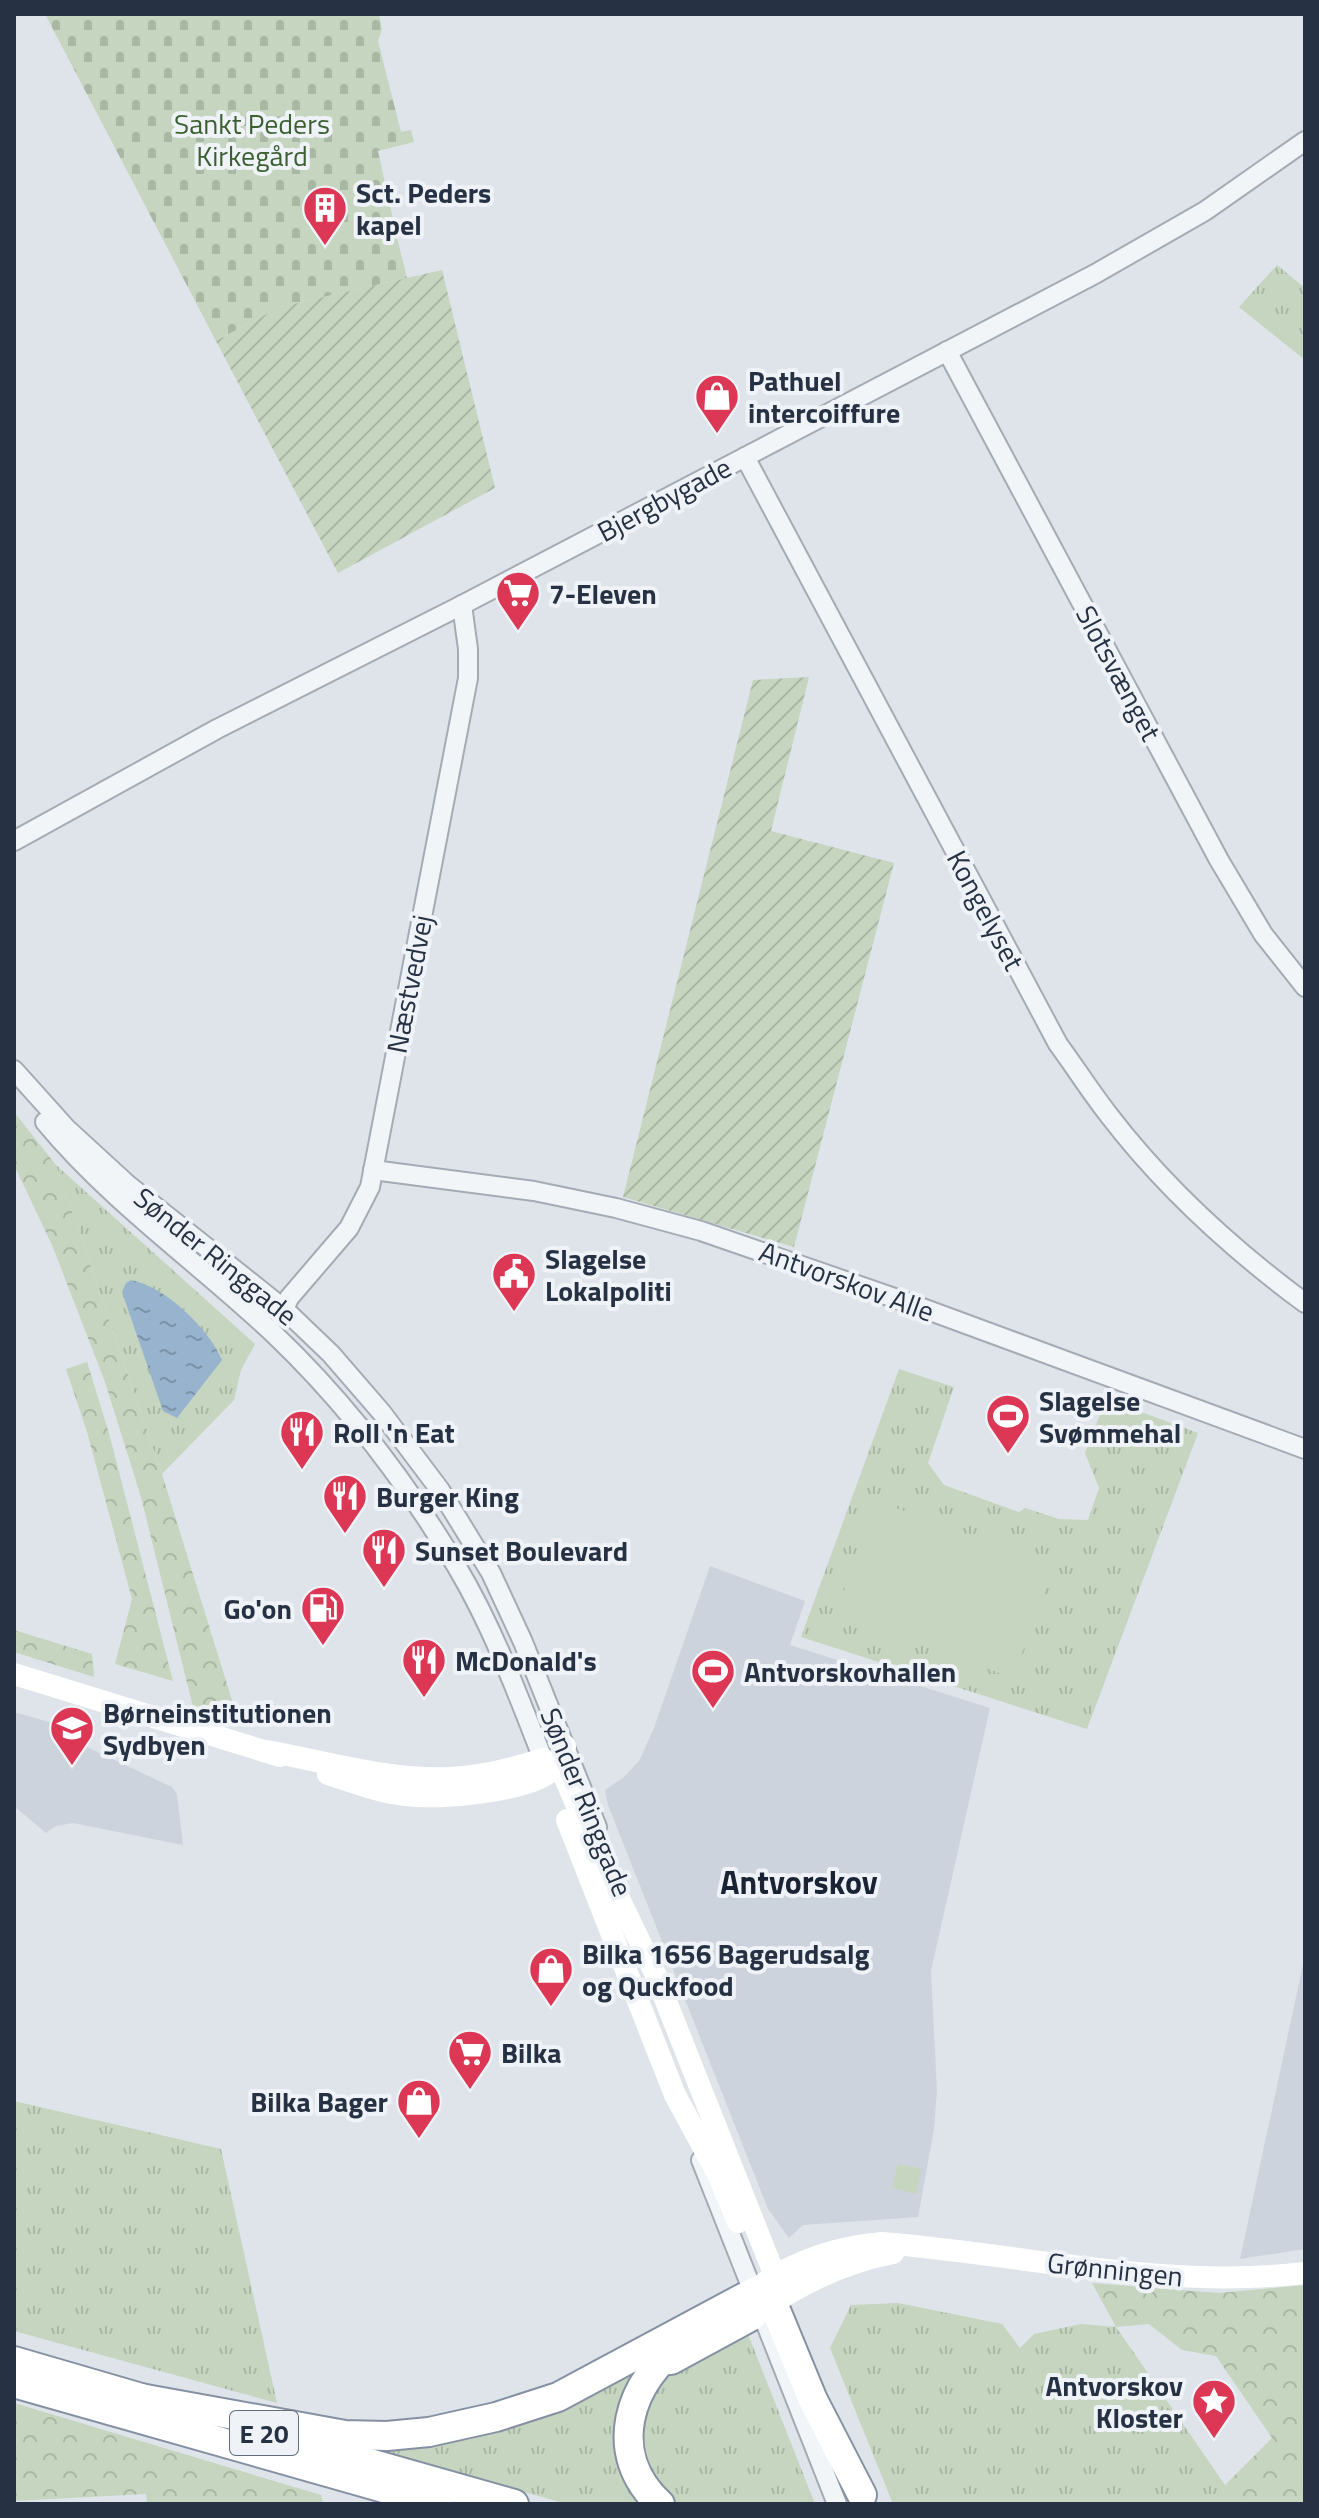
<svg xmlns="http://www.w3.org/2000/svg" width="1319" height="2518" font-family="'Titillium Web',sans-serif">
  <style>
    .built { fill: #cdd3dc }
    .grass { fill: url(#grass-tufts) }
    .forest { fill: url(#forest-crowns) }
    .cemetery { fill: url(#cemetery-stones) }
    .garden { fill: url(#garden-furrows) }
    .pitch { fill: #c5d5bf }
    .water { fill: url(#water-ripples) }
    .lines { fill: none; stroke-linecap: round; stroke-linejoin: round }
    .tertiary-casing { stroke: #a4abb5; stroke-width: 22 }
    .motorway-casing { stroke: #8591a2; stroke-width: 32 }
    .tertiary { stroke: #f2f5f8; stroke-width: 18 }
    .secondary { stroke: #fff; stroke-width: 22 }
    .motorway { stroke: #fff; stroke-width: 28 }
    .labels { text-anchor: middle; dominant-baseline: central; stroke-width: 8; stroke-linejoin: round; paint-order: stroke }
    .shield { fill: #eff3f7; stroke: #626c79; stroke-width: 2 }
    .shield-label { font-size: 26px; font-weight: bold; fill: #263243 }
    .park-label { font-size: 28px; fill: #3c6032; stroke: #eff3f7 }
    .poi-label { font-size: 28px; font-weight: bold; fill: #263243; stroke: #eff3f7; text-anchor: start }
    .street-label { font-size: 28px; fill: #263243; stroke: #eff3f7 }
    .quarter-label { font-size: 32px; font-weight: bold; fill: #192334; stroke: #eff3f7 }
  </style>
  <defs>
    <pattern id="grass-tufts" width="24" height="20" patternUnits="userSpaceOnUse" patternTransform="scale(2)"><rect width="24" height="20" fill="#c5d5bf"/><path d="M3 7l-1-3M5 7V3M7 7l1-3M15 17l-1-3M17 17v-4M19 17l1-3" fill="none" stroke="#a9b7a5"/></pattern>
    <pattern id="forest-crowns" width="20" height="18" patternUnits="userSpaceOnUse" patternTransform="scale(2)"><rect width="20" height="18" fill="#c5d5bf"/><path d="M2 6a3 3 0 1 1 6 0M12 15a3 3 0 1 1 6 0" fill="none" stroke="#a9b7a5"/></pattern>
    <pattern id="cemetery-stones" width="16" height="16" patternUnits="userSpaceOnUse" patternTransform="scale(2)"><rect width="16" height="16" fill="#c5d5bf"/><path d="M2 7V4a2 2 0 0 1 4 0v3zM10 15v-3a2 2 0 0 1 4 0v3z" fill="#a9b7a5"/></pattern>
    <pattern id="garden-furrows" width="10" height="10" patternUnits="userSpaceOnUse" patternTransform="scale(2)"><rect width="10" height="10" fill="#c5d5bf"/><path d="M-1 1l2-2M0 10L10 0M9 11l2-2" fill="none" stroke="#a9b7a5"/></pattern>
    <pattern id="water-ripples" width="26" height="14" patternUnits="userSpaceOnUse" patternTransform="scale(2)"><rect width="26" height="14" fill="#97b3ce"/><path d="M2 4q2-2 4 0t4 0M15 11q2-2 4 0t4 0" fill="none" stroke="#7b92a9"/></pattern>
  </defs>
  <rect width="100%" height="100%" fill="#dfe4ea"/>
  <g class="built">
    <path d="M710,1566L805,1601L790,1645L990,1708L931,1971L937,2091L934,2129L918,2217L803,2225L789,2238L768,2209L608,1805L605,1790L624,1777L639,1761L654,1728Z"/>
    <path d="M14,1712L81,1731L82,1742L87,1747L172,1787L177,1794L183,1845L73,1823L56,1826L46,1833L14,1806Z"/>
    <path d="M1305,1955V2249L1240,2259Z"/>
  </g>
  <g class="grass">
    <path d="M1277,265L1305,288V360L1239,307Z"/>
    <path d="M56,1165L255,1344L241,1370L234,1400L162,1474Z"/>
    <path d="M899,1369L954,1387L928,1463L944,1485L1019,1512L1025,1508L1059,1519L1088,1520L1099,1488L1085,1453L1106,1399L1198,1433L1087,1729L801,1637Z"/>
    <path d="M14,2101L221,2149L277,2403L14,2331Z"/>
    <path d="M898,2303L1002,2324L1020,2348L1034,2334L1081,2324L1116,2327L1225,2485L1244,2504H893L830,2348L851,2305Z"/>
    <path d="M746,2329L815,2504H676L659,2488L640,2447L644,2406L668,2368Z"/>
    <path d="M671,2345L626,2393L651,2504H567L355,2445L392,2446Z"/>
  </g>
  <g class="forest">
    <path d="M14,1112L56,1165L162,1474L240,1726L198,1715L193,1707L141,1497L105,1382L52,1245L14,1165Z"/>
    <path d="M87,1362L109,1433L173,1681L115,1664L132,1599L87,1432L66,1369Z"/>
    <path d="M14,1630L92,1654L94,1677L14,1652Z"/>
    <path d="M1092,2283L1220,2293L1305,2285V2504H1244L1225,2485L1272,2438L1216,2356L1182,2350L1149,2324L1116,2327Z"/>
    <path d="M14,2403L321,2495L323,2504H147L146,2494L14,2501Z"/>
  </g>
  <path class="cemetery" d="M45,14H379L382,29L378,41L401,132L411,130L414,142L378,151L393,219H396L401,237L397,238L407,278L280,307L216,341Z"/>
  <g class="garden">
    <path d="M442,270L495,488L338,573L216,341L280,307Z"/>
    <path d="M809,677L771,831L894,863L794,1247L623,1197L753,680Z"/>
  </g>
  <g class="pitch">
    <path d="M877,1501L1054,1566L1013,1678L836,1613Z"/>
    <path d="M898,2164L922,2169L916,2194L892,2188Z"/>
  </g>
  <path class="water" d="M131,1280C166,1287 208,1328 222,1360L177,1418L163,1411L122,1292L126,1283Z"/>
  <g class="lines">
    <g class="tertiary-casing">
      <g id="tertiary">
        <path d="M947,351L1219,860L1263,934L1305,987"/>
        <path d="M745,457L1058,1044C1075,1067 1090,1091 1108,1114C1163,1186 1232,1249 1305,1303"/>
        <path d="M14,841L217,729L462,605L1095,274L1205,211L1305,141"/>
        <path d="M14,1070L67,1129L127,1184L284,1309L331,1354L382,1413L440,1490L491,1573L523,1642L597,1827"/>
        <path d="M45,1122C112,1203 199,1263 275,1335C346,1403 407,1483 457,1567C495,1631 521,1703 548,1772"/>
        <path d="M373,1170L534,1191L616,1208L701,1231L906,1302L1305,1449"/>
        <path d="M281,1317L289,1298L349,1228L370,1187L468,678V649L462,605"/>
        <path d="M701,2160L837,2504"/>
      </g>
    </g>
    <g class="motorway-casing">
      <g id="motorway">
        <path d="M671,2360L752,2316"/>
        <path d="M14,2361L155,2402"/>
        <path d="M14,2383L440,2504"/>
        <path d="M140,2398L345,2435L387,2436L429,2432L496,2417L558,2397L756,2291L767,2296L773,2303L813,2400L862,2495"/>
        <path d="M295,2442L514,2504"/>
        <path d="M660,2504C605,2454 628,2380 684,2342"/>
      </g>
    </g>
    <use href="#tertiary" class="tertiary"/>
    <g class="secondary">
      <path d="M14,1674L280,1756"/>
      <path d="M267,1751C326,1762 391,1781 451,1778C483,1776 513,1769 543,1759L556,1766L565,1778L597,1853L654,1971L775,2276"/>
      <path d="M328,1774C353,1782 378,1792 405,1795C437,1799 525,1792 550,1772C558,1766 563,1755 565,1746"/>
      <path d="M567,1820L675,2095L718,2174L738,2222"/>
      <path d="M764,2283C798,2260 841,2246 882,2243C1022,2254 1164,2290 1305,2273"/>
      <path d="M761,2311C800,2284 846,2262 893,2253"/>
    </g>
    <use href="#motorway" class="motorway"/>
  </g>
  <defs>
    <g id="building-pin" transform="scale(2.3)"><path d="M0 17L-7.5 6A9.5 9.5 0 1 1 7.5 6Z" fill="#dc3855" stroke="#eff3f7"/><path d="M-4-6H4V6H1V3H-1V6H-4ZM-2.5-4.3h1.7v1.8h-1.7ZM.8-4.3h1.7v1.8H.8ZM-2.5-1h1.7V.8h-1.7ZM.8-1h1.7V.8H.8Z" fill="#fff"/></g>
    <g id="shop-pin" transform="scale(2.3)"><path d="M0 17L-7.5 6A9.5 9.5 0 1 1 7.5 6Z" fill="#dc3855" stroke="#eff3f7"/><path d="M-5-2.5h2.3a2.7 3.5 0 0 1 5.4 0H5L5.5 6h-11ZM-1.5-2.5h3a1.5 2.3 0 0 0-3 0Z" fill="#fff"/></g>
    <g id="supermarket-pin" transform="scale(2.3)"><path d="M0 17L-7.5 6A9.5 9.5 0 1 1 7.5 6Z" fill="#dc3855" stroke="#eff3f7"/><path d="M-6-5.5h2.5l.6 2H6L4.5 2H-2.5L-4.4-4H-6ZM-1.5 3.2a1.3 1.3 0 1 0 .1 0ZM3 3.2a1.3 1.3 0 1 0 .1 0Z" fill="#fff"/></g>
    <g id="civic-pin" transform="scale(2.3)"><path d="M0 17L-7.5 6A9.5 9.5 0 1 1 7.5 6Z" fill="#dc3855" stroke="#eff3f7"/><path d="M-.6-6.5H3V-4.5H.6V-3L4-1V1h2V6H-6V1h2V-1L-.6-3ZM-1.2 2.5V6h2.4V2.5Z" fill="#fff"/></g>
    <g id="stadium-pin" transform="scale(2.3)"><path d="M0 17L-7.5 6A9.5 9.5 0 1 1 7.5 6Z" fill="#dc3855" stroke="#eff3f7"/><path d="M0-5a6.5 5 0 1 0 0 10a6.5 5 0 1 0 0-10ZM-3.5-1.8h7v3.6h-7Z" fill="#fff"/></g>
    <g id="restaurant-pin" transform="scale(2.3)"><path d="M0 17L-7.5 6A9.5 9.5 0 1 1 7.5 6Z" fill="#dc3855" stroke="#eff3f7"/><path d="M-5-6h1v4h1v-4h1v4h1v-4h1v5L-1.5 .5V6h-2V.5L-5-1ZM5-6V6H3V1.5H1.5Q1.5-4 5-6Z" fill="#fff"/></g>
    <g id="fuel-pin" transform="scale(2.3)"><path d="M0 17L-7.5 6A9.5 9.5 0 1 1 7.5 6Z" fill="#dc3855" stroke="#eff3f7"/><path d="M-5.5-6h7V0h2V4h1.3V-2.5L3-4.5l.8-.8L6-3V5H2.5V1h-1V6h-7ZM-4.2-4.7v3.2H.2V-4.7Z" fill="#fff"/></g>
    <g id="school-pin" transform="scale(2.3)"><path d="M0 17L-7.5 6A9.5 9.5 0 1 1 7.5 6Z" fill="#dc3855" stroke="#eff3f7"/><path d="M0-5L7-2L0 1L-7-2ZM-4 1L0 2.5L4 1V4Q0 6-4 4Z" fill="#fff"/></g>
    <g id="sight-pin" transform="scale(2.3)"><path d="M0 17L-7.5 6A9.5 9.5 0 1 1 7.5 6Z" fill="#dc3855" stroke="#eff3f7"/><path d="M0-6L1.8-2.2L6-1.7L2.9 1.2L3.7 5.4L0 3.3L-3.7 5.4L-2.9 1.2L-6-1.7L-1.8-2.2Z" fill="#fff"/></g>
  </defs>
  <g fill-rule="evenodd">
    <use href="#building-pin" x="325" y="208"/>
    <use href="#shop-pin" x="717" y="396"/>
    <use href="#supermarket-pin" x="518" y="593"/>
    <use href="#civic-pin" x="514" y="1274"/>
    <use href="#stadium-pin" x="1008" y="1416"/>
    <use href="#restaurant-pin" x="302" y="1432"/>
    <use href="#restaurant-pin" x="345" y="1496"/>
    <use href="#restaurant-pin" x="384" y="1550"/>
    <use href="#fuel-pin" x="323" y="1608"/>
    <use href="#restaurant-pin" x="424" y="1660"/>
    <use href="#stadium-pin" x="713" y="1671"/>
    <use href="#school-pin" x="72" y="1728"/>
    <use href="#shop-pin" x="551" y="1969"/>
    <use href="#supermarket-pin" x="470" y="2052"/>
    <use href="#shop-pin" x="419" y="2101"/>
    <use href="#sight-pin" x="1214" y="2401"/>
  </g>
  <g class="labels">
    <rect class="shield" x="230" y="2411" width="68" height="44" rx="6"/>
    <g class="shield-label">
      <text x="264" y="2433">E 20</text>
    </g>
    <g class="park-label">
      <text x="252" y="123">Sankt Peders<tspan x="252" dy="32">Kirkegård</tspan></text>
    </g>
    <g class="poi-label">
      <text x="356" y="192">Sct. Peders<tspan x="356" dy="32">kapel</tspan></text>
      <text x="748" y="380">Pathuel<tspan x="748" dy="32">intercoiffure</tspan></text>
      <text x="549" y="593">7-Eleven</text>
      <text x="545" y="1258">Slagelse<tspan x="545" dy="32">Lokalpoliti</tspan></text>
      <text x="1039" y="1400">Slagelse<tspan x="1039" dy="32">Svømmehal</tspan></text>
      <text x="333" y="1432">Roll 'n Eat</text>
      <text x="376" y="1496">Burger King</text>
      <text x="415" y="1550">Sunset Boulevard</text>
      <text x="292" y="1608" text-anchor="end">Go'on</text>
      <text x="455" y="1660">McDonald's</text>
      <text x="744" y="1671">Antvorskovhallen</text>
      <text x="103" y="1712">Børneinstitutionen<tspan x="103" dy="32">Sydbyen</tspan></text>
      <text x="582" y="1953">Bilka 1656 Bagerudsalg<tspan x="582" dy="32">og Quckfood</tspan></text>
      <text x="501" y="2052">Bilka</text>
      <text x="388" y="2101" text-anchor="end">Bilka Bager</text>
      <text x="1183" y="2385" text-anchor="end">Antvorskov<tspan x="1183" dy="32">Kloster</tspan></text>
    </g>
    <g class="street-label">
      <text transform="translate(664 499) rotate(-28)">Bjergbygade</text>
      <text transform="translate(1119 673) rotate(62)">Slotsvænget</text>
      <text transform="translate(986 910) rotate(62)">Kongelyset</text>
      <text transform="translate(409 984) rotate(-79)">Næstvedvej</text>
      <text transform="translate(216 1256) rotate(39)">Sønder Ringgade</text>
      <text transform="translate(847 1281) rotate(20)">Antvorskov Alle</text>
      <text transform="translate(587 1802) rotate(68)">Sønder Ringgade</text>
      <text transform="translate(1115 2269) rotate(6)">Grønningen</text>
    </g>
    <g class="quarter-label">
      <text x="799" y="1882">Antvorskov</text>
    </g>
  </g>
  <rect width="1319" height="2518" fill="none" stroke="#263243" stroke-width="32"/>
</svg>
